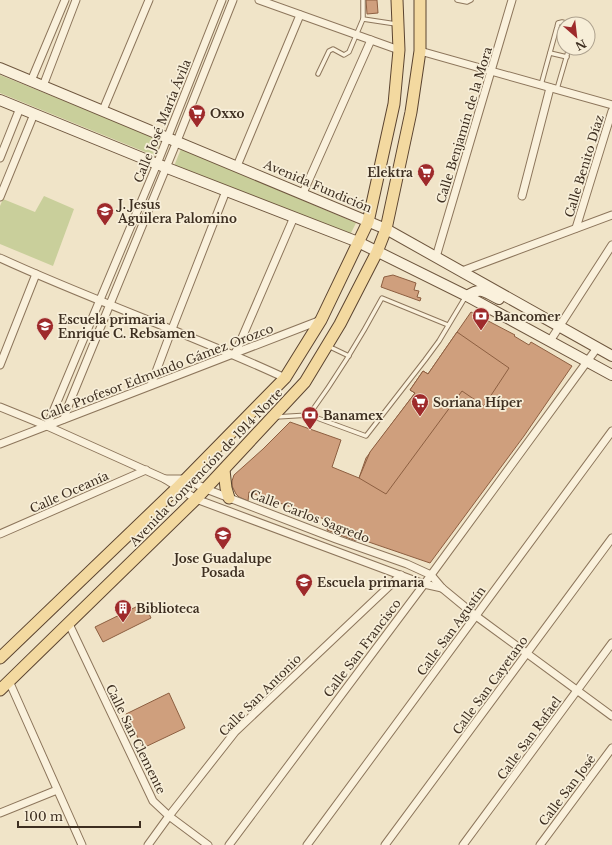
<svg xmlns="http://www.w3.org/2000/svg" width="612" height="845" font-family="'Libre Baskerville',serif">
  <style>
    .green { fill: #c9cf9b }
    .building { fill: #cf9f7d; stroke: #8d5f41 }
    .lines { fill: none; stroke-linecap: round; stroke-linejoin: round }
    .lane-casing { stroke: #8d765c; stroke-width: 5.5 }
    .street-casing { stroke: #8d765c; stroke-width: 9 }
    .secondary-casing { stroke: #6f573f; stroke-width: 12 }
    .primary-casing { stroke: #5b4430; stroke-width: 13 }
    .lane { stroke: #faf1dc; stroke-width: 3.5 }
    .street { stroke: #faf1dc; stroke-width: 7 }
    .secondary { stroke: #faf1dc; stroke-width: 10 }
    .primary { stroke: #f3d9a0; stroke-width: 11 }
    .labels { text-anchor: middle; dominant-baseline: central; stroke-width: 3.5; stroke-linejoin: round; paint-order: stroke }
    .poi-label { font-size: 12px; font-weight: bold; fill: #3d2e20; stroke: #f7eed8; text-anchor: start }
    .street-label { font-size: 12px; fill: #3d2e20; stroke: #f7eed8 }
  </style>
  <rect width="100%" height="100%" fill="#f0e4c8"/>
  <g class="green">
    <path d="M0,75L161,140L155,156L0,93Z"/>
    <path d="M181,149L356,223L349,237L174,166Z"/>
    <path d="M44,196L74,209L53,266L0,244V206L3,199L35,212Z"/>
  </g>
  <g class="building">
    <path d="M366,0H377L378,13L367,14Z"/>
    <path d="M393,275L416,283L414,290L419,291L417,297L421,298L420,301L381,287L384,277Z"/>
    <path d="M471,312L515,335L514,336L529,345L531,342L572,366L524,436L430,563L357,538L356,541L327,530L328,526L326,525L327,520L249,492L248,501L239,497L236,494L232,486V481L234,475L263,449L290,422L341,440L332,467L359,478L366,458L415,393L410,390L423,371L428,374Z"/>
    <path d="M457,332L509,368L484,406L462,391L386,494L359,478L370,452L415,393L410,390L423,371L428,374Z"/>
    <path d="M144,603L151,618L103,642L95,627Z"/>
    <path d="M169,693L185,728L143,748L126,714Z"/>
  </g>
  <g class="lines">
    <g class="lane-casing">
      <g id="lane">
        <path d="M363,0V19L396,24"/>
        <path d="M457,0L467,2L471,0"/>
        <path d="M550,53L567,57"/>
        <path d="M318,74L329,51L333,49L344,55L349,52L363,19"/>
        <path d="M541,85L557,27L558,23L562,22L569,24"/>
        <path d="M557,89L569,48"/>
        <path d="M328,346L349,356"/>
        <path d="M309,415C336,378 360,339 382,298L448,325"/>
        <path d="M276,417L309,415L366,436L425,360L439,341L466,296"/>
      </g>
    </g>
    <g class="street-casing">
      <g id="street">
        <path d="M259,0L399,50"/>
        <path d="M420,51L612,105"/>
        <path d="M31,81L65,0"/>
        <path d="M43,86L76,0"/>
        <path d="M103,110L149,0"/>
        <path d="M0,158L20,108"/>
        <path d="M237,166L300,15"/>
        <path d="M303,193L371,40"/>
        <path d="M522,196L550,88"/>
        <path d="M0,197L34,114"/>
        <path d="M576,228L612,111"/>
        <path d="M436,257L512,0"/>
        <path d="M0,258C93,301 191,334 285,378"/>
        <path d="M462,271L612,215"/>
        <path d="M550,341L612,245"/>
        <path d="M235,354L294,217"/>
        <path d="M0,365L36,274"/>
        <path d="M151,385L172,329L226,191"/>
        <path d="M0,407L47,426L165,479L196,499L424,584L442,588"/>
        <path d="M64,419L69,404L177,141L233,0"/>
        <path d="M47,426L157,164L222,0"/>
        <path d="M0,444L321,320"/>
        <path d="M165,479H186L206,489L336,539L407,564L431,575L442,588L476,616L612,716"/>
        <path d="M0,534L146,470"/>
        <path d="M69,624L153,801L169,816L208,845"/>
        <path d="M9,681L82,845"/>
        <path d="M0,813L57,790"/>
        <path d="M148,845L169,816L235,732L401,575"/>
        <path d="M229,845L431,575L597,348"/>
        <path d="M307,845L612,431"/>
        <path d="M385,845L612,538"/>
        <path d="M463,845L612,643"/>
        <path d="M540,845L612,748"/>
      </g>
    </g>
    <g class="secondary-casing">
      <g id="secondary">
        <path d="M0,68L386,229L612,356"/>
        <path d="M0,100L157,164L358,242L467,296L612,375"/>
        <path d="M467,296C482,286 484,292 499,299"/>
      </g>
    </g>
    <g class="primary-casing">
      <g id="primary">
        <path d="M224,470L226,488L229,498"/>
        <path d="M0,658L177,488L285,378L321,320L368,222L394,104L399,50L397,0"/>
        <path d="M0,690L196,499L305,382L340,324L377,252L386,229L411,112L420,51V0"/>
      </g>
    </g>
    <use href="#lane" class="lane"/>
    <use href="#street" class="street"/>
    <use href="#secondary" class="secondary"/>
    <use href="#primary" class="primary"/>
  </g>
  <defs>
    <g id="supermarket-pin" transform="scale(0.9)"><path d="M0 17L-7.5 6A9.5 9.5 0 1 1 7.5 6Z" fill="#9e2a2b" stroke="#f7eed8"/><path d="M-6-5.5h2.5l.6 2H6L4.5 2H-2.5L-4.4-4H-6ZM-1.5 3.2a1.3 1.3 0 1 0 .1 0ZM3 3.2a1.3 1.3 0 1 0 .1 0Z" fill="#fff"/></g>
    <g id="school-pin" transform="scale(0.9)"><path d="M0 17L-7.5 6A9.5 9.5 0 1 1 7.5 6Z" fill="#9e2a2b" stroke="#f7eed8"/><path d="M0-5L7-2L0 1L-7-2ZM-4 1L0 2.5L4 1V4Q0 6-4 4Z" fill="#fff"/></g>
    <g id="bank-pin" transform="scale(0.9)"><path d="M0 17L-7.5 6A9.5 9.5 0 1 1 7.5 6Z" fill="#9e2a2b" stroke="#f7eed8"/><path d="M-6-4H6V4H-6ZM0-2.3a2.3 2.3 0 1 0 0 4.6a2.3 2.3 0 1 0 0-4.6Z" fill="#fff"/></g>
    <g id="building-pin" transform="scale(0.9)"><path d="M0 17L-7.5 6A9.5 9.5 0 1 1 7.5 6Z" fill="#9e2a2b" stroke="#f7eed8"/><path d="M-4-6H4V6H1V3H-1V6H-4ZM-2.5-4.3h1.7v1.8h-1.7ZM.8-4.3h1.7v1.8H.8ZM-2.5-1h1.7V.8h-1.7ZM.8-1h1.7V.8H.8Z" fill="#fff"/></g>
  </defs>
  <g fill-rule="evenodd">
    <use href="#supermarket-pin" x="197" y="113"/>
    <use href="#supermarket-pin" x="426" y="172"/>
    <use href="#school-pin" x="105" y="211"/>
    <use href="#bank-pin" x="481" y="316"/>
    <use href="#school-pin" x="45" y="326"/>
    <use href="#supermarket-pin" x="420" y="402"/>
    <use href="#bank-pin" x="310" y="415"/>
    <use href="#school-pin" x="223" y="535"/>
    <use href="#school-pin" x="304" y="582"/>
    <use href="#building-pin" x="123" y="608"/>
  </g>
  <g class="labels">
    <g class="poi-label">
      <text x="210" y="113">Oxxo</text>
      <text x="413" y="172" text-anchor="end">Elektra</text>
      <text x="118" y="204">J. Jesus<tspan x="118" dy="14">Aguilera Palomino</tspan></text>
      <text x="494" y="316">Bancomer</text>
      <text x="58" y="319">Escuela primaria<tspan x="58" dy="14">Enrique C. Rebsamen</tspan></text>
      <text x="433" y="402">Soriana Híper</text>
      <text x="323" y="415">Banamex</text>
      <text x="223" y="558" text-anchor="middle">Jose Guadalupe<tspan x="223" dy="14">Posada</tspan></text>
      <text x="317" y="582">Escuela primaria</text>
      <text x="136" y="608">Biblioteca</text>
    </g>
    <g class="street-label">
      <text transform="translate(162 121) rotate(-68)">Calle José María Ávila</text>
      <text transform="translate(464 125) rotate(-73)">Calle Benjamín de la Mora</text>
      <text transform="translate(584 166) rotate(-73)">Calle Benito Díaz</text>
      <text transform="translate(318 186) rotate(23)">Avenida Fundición</text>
      <text transform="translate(157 372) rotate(-21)">Calle Profesor Edmundo Gámez Orozco</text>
      <text transform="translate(206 467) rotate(-46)">Avenida Convención de 1914 Norte</text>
      <text transform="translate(69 492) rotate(-24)">Calle Oceanía</text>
      <text transform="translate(310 516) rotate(21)">Calle Carlos Sagredo</text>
      <text transform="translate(451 631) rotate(-54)">Calle San Agustín</text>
      <text transform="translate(362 648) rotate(-53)">Calle San Francisco</text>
      <text transform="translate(490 685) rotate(-54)">Calle San Cayetano</text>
      <text transform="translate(260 695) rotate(-45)">Calle San Antonio</text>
      <text transform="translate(529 738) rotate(-54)">Calle San Rafael</text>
      <text transform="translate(136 739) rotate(64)">Calle San Clemente</text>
      <text transform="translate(567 790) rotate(-53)">Calle San José</text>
    </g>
  </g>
  <g transform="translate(576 36) rotate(152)"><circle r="19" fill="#f7eed8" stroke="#ada18e"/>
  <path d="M0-3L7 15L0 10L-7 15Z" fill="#9e2a2b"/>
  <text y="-6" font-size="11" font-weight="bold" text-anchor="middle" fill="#3d2e20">N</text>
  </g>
  <path d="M18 821v6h122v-6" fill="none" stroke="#3d2e20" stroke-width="2"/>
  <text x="24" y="821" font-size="12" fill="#3d2e20" stroke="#f7eed8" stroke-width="3" paint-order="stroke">100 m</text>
</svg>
